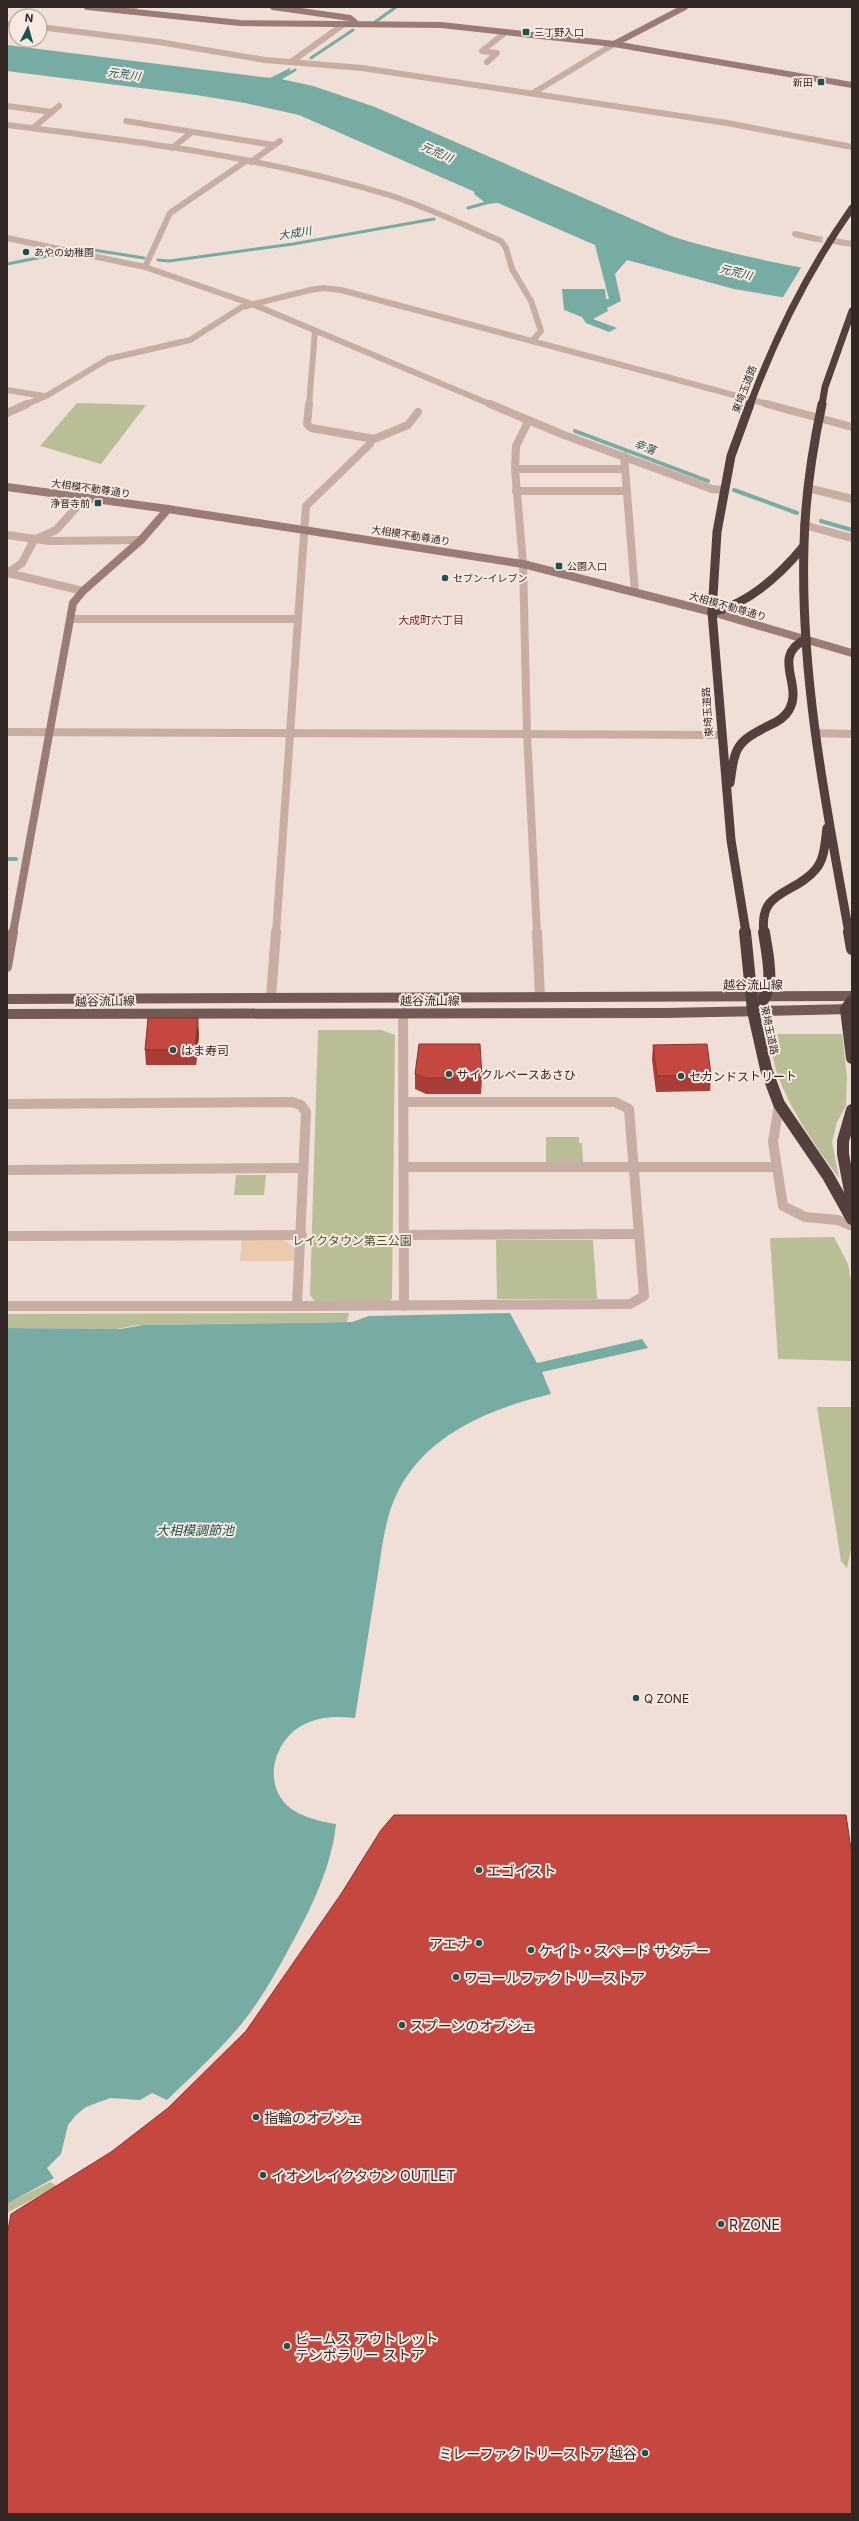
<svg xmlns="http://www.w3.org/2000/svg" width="859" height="2521" font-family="Inter,'Noto Sans JP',sans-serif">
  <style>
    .green { fill: #b9be97 }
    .sand { fill: #eccaac }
    .water { fill: #76aca4 }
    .pier { fill: #f0dfd6 }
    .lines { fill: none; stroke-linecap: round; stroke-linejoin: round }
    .stream-far1 { stroke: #76aca4; stroke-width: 3 }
    .stream { stroke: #76aca4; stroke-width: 4 }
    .street-tunnel { stroke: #cabab3; stroke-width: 6; stroke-dasharray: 6 3; stroke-linecap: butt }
    .street-far2 { stroke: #c7ada3; stroke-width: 6 }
    .street-far1 { stroke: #c7ada3; stroke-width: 8 }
    .street { stroke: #c7ada3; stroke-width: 10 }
    .secondary-far2 { stroke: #9b7b75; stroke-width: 6 }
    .secondary-far1 { stroke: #9b7b75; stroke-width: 8 }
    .secondary { stroke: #9b7b75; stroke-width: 10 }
    .primary { stroke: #745a56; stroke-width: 10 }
    .highway-far2 { stroke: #533f3c; stroke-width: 7 }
    .highway-far1 { stroke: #533f3c; stroke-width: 9 }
    .highway { stroke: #533f3c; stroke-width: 12 }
    .wall { fill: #a93d37 }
    .shaded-wall { fill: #89322d }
    .building { fill: #c44740; stroke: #89322d }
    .poi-dot { fill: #1c534c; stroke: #f8eae2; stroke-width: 1.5 }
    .labels { text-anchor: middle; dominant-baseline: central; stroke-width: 4; stroke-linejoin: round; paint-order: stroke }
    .far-poi-label { font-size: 10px; fill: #332725; stroke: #f8eae2; text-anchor: start }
    .far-street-label { font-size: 10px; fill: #332725; stroke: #f8eae2 }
    .far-water-label { font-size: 11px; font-style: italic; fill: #1c534c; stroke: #f8eae2 }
    .far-neighbourhood-label { font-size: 11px; fill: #802420; stroke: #f8eae2 }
    .street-label { font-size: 12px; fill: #332725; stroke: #f8eae2 }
    .poi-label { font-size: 12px; fill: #332725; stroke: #f8eae2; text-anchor: start }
    .park-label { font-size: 12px; fill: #4a5029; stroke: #f8eae2 }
    .water-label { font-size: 13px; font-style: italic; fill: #1c534c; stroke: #f8eae2 }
    .near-poi-label { font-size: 14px; fill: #332725; stroke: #f8eae2; text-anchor: start }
  </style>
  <rect width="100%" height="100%" fill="#f0dfd6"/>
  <g class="green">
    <path d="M77,403L146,405L101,464L40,446Z"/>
    <path d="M318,1030H381L395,1035L392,1298L390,1301H315L310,1295Z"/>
    <path d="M769,1034H842L847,1076L846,1106L837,1122L832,1142L839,1178C816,1147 792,1113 778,1076C773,1063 772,1047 769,1034Z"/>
    <path d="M546,1137H579V1143H582L583,1162H546Z"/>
    <path d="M236,1175H266L264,1195H234Z"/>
    <path d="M834,1237L848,1264L852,1286V1361L778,1359L770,1238Z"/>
    <path d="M496,1240H593L597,1299H497Z"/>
    <path d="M349,1313L347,1322L138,1325L116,1329L7,1328V1314Z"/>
    <path d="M817,1407H852V1544L847,1568L841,1561Z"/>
    <path d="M50,2182L57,2186L7,2213V2204Z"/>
  </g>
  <path class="sand" d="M242,1240H284L295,1248L294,1261H240Z"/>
  <g class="water">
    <path d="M7,45L270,78L290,68V72L281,79L313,86L375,107L671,236C728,254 785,265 844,275L852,309L734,289L627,260L615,274L621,301L607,308L608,311L593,319L617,328L609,332L586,323L582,317L564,310L562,289H605L606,299H609L595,245L498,203L487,204L474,194L475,192L299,115L245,103L196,95L7,71Z"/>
    <path d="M510,1313L537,1363L642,1339L648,1348L542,1372L551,1394C488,1409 421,1436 394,1500C383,1527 381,1558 376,1586C369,1630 362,1674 355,1718C337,1716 318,1716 301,1726C270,1744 261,1794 298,1813C310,1819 323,1822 336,1824C332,1862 316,1898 298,1932C282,1962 265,1994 243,2022C220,2050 193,2075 167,2100L152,2093L140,2100L110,2098L86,2107L76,2115L68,2125L61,2154L47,2168L54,2178L7,2204V1328L121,1329L143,1325L352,1322L369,1316Z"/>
  </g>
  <path class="pier" d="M802,266L852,274V311L782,299Z"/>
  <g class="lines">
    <g class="stream-far1">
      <path d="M375,22L396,7"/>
      <path d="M311,58L353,30"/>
      <path d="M281,78L295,70"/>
      <path d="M468,208L493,201"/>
      <path d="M81,248L144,258"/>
      <path d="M158,260L169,261L293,244L434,219"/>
      <path d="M7,264L58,254"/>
    </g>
    <g class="stream">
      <path d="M575,431L708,481"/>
      <path d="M734,490L797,513"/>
      <path d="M821,521L852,530"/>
      <path d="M7,859H16"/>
    </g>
    <path class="street-tunnel" d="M817,239L834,241"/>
    <g class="street-far2">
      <path d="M125,11L135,7"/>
      <path d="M7,24L16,25"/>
      <path d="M40,27L159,42L265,60L362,68L727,123L852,147"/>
      <path d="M291,62L344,24"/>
      <path d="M487,62L497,53L482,51L506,32"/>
      <path d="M533,93L614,44"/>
      <path d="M7,106L52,112"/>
      <path d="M126,121L273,145"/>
      <path d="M7,125C135,141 265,157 389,195C427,207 464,225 501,241L506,248L512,269L531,301L541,331L533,340"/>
      <path d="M33,128L59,106"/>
      <path d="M172,148L192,132"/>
      <path d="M251,162L280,141"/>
      <path d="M795,234L817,239"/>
      <path d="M7,238L145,267L252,304L492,405"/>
      <path d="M834,241L852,244"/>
      <path d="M145,267L170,213L246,161"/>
      <path d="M7,390L44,396"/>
      <path d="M25,405L48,395L108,359L190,340L242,307L310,290L323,288L341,290L771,405"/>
      <path d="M309,405L315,331"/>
    </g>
    <g class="street-far1">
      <path d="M309,404L307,424L311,428L374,439L408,425L418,412"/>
      <path d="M490,404L564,435L712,489L723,490"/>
      <path d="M767,404L852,427"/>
      <path d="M7,413L27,404"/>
      <path d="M529,420L516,446L515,469L523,564L527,733L537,933"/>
      <path d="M624,456L635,592"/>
      <path d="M515,469H625"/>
      <path d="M808,488L852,499"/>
      <path d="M516,491H626"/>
      <path d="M804,525L852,538"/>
      <path d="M7,535L49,541L141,540"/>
      <path d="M7,573L22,563L34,540L56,530L86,497"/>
      <path d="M8,573L83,591"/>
      <path d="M71,619H298"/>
      <path d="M7,732L721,735"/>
      <path d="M815,733L852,734"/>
      <path d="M276,933L306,506L370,444L371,439"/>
    </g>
    <g class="street">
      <path d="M537,932L540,997"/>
      <path d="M271,997L276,932"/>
      <path d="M403,1012L404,1306"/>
      <path d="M7,1104L292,1102L301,1105L306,1112L297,1306H7"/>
      <path d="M779,1104L773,1142L783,1206L805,1217L838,1220L852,1226"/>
      <path d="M405,1167H774"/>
      <path d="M7,1170L303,1168"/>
      <path d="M405,1235L639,1234"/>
      <path d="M7,1236L302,1235"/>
      <path d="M297,1306L630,1304L644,1296L629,1109L615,1102H405"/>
    </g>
    <g class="secondary-far2">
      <path d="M87,7L240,23L441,25L614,44L852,85"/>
      <path d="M273,7L350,18L355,22"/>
      <path d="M614,44L685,7"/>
    </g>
    <g class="secondary-far1">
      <path d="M7,487L168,509L523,564L712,612L852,653"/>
      <path d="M13,933L73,603L83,591L141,540L168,509"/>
    </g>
    <path class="secondary" d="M7,967L13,932"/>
    <g class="primary">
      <path d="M7,999L852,996"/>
      <path d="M7,1014L666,1013L852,1009"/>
    </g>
    <g class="highway-far2">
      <path d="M750,405C776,335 809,269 852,208"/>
      <path d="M822,405L825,387L852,311"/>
    </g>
    <g class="highway-far1">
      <path d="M822,404C812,451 805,498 804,545C800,676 826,806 849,933"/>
      <path d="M712,612C749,604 779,576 803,547"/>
      <path d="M730,783C735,746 736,742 770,725C777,722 785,717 789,710C804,684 770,657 806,639"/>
      <path d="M746,933L731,840L712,612L717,532L731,456L750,404"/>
      <path d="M764,933C758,889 795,895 816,869C825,858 825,842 827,828"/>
    </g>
    <g class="highway">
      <path d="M745,932L753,1011L766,1069L779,1104L828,1176L852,1219"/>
      <path d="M849,932L852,949"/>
      <path d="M852,1001L846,1009L852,1058"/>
      <path d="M753,1011C778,992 768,960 764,932"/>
      <path d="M852,1110L843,1141V1154L852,1202"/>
    </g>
  </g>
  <g class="wall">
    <path d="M199,1034L196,1065H146L145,1050Z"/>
    <path d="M653,1045L711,1075L710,1091L656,1092L652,1060Z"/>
    <path d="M415,1074L482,1078L481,1094H426L415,1089Z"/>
  </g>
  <path class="shaded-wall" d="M198,1018L199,1034L196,1065L195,1050Z"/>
  <g class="building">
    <path d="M148,1018H198L195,1050H145Z"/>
    <path d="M419,1044H480L482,1078H426L415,1074Z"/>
    <path d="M707,1044L711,1075L657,1076L653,1045Z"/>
    <path d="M394,1815H846L852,1856V2514H7V2235L11,2214L111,2152L168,2108L246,2031L341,1894L381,1830Z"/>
  </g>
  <g class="poi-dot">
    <rect x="522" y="28" width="8" height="8" rx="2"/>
    <rect x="817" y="78" width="8" height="8" rx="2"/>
    <circle cx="26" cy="252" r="4"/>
    <rect x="94" y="499" width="8" height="8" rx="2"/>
    <rect x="555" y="562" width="8" height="8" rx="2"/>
    <circle cx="445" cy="578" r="4"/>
    <circle cx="173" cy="1050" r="4"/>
    <circle cx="449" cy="1074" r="4"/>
    <circle cx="681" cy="1076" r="4"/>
    <circle cx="636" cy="1698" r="4"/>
    <circle cx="479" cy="1870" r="4"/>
    <circle cx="479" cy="1943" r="4"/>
    <circle cx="531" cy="1950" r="4"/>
    <circle cx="456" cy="1977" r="4"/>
    <circle cx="402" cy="2025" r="4"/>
    <circle cx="256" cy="2117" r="4"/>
    <circle cx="263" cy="2175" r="4"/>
    <circle cx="721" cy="2224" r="4"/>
    <circle cx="287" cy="2346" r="4"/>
    <circle cx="645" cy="2453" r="4"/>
  </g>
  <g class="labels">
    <g class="far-poi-label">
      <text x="534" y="32">三丁野入口</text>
      <text x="813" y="82" text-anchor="end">新田</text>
      <text x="34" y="252">あやの幼稚園</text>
      <text x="90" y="503" text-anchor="end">浄音寺前</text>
      <text x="567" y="566">公園入口</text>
      <text x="453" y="578">セブン-イレブン</text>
    </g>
    <g class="far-street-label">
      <text transform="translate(744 389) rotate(-69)">東埼玉道路</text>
      <text transform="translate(91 488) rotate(8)">大相模不動尊通り</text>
      <text transform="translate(411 535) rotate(9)">大相模不動尊通り</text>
      <text transform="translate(728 606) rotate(16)">大相模不動尊通り</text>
      <text transform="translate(707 712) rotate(-94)">東埼玉道路</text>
      <text transform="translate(770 1030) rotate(78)">東埼玉道路</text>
    </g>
    <g class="far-water-label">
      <text transform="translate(124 74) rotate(8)">元荒川</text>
      <text transform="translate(437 152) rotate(24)">元荒川</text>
      <text transform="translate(295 233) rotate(-9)">大成川</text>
      <text transform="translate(736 272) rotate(14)">元荒川</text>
      <text transform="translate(645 447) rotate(21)">幸落</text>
    </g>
    <g class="far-neighbourhood-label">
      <text x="431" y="620">大成町六丁目</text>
    </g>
    <g class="street-label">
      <text x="753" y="984">越谷流山線</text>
      <text x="430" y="1000">越谷流山線</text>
      <text transform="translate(105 1001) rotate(-1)">越谷流山線</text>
    </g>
    <g class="poi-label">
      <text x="181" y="1050">はま寿司</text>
      <text x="457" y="1074">サイクルベースあさひ</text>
      <text x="689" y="1076">セカンドストリート</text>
      <text x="644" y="1698">Q ZONE</text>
    </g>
    <g class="park-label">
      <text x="352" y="1240">レイクタウン第三公園</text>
    </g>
    <g class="water-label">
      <text x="195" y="1530">大相模調節池</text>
    </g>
    <g class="near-poi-label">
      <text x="487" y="1870">エゴイスト</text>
      <text x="471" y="1943" text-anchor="end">アエナ</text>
      <text x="539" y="1950">ケイト・スペード サタデー</text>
      <text x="464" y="1977">ワコールファクトリーストア</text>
      <text x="410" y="2025">スプーンのオブジェ</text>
      <text x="264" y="2117">指輪のオブジェ</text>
      <text x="271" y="2175">イオンレイクタウン OUTLET</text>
      <text x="729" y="2224">R ZONE</text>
      <text x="295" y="2338">ビームス アウトレット<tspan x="295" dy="16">テンポラリー ストア</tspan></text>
      <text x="637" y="2453" text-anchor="end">ミレーファクトリーストア 越谷</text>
    </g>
  </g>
  <rect width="859" height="2521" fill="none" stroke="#332725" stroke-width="16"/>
  <g transform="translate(28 28) rotate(6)"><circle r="19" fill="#f8eae2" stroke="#a99c96"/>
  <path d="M0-3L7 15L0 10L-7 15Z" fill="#1c534c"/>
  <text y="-6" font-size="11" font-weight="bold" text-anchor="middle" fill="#332725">N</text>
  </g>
</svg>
